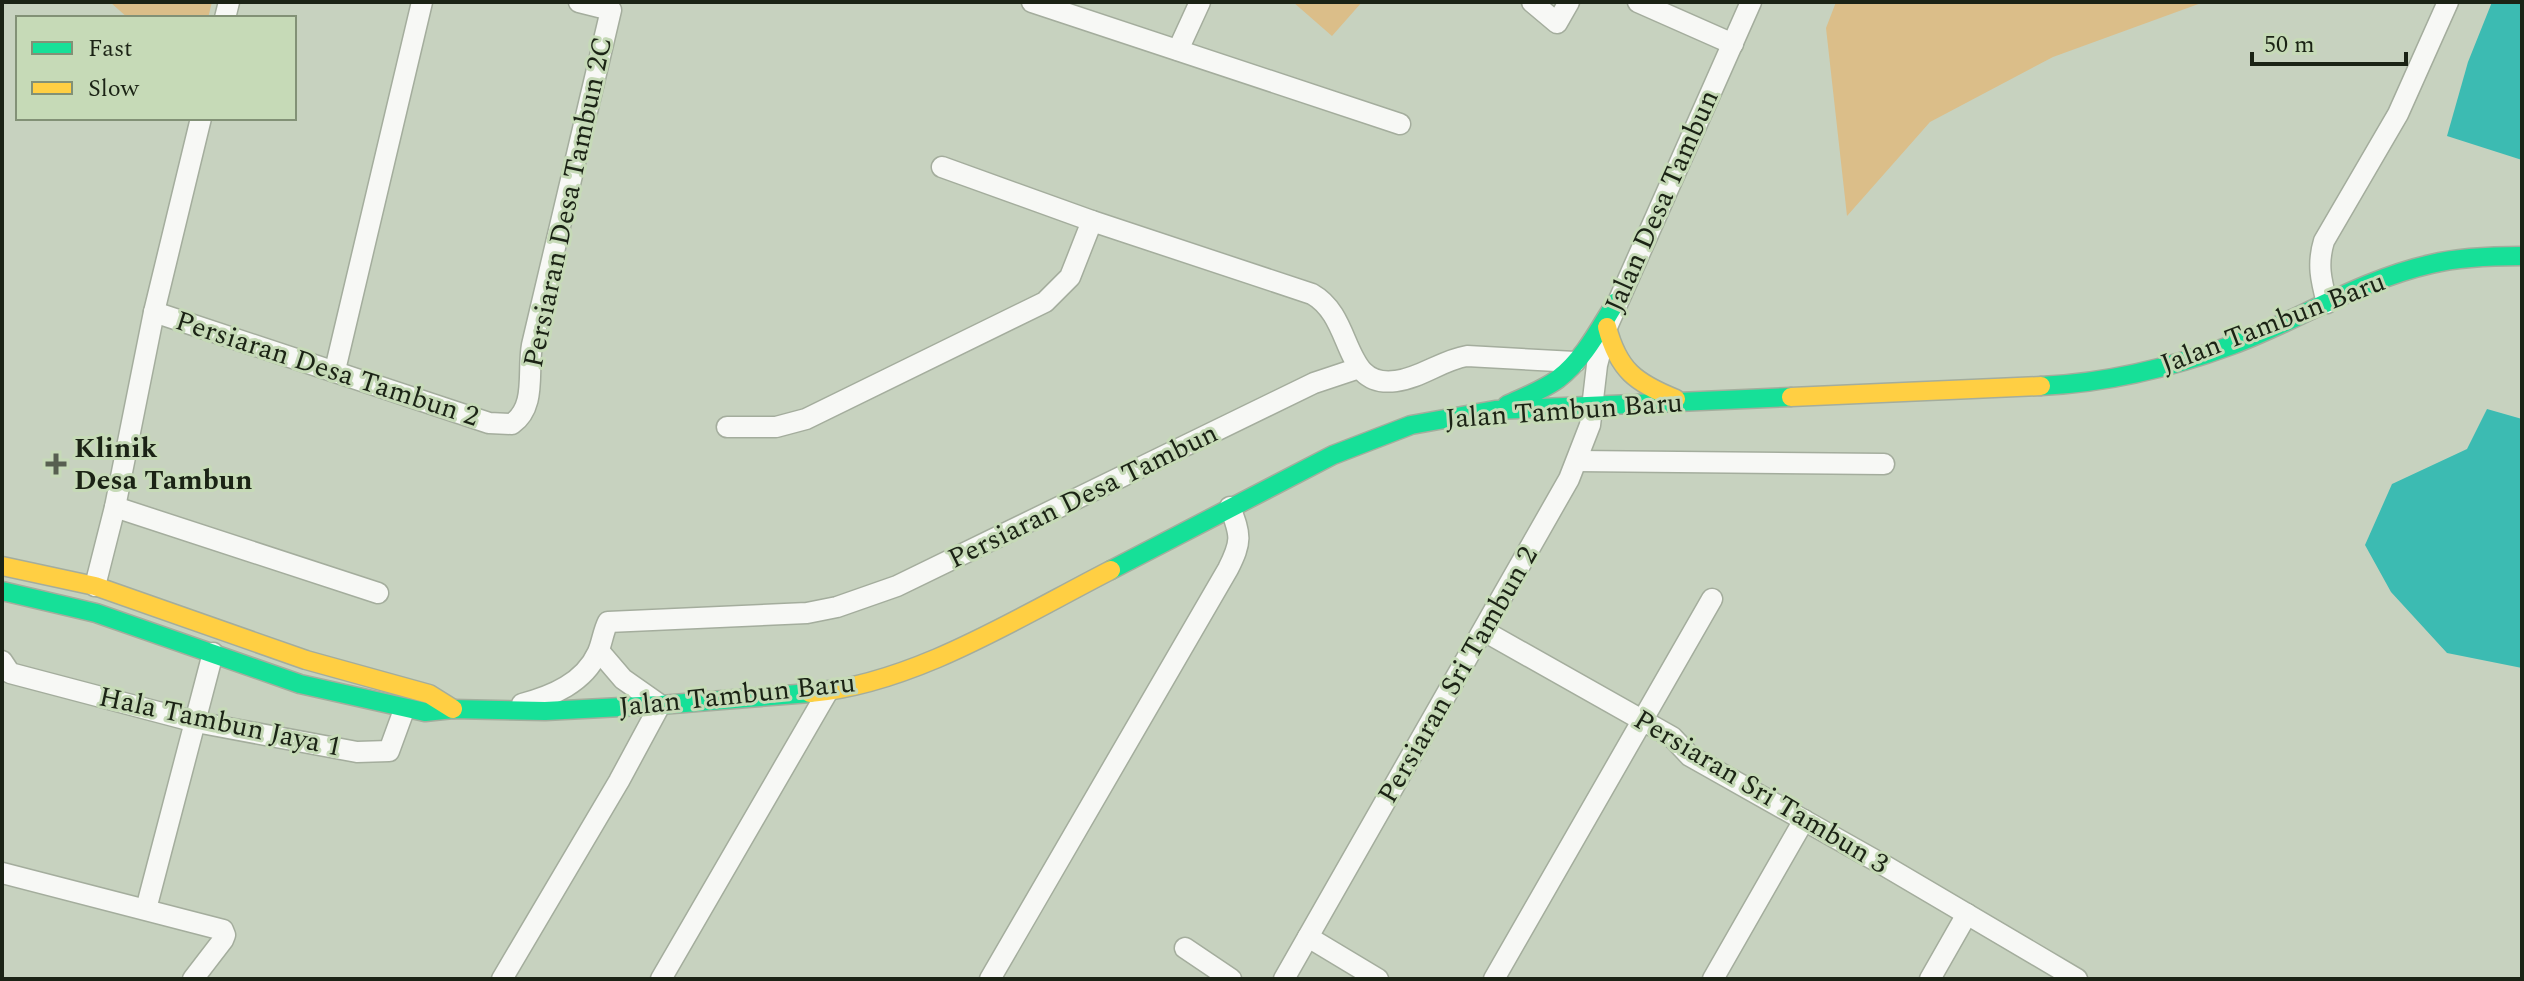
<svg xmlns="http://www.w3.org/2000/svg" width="2524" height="981" font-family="Spectral,serif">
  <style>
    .green { fill: #dbbe89 }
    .water { fill: #3cbbb2 }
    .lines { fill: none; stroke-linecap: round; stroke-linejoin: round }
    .street-casing { stroke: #a4ad9d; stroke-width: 23 }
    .fast-casing { stroke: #a4ad9d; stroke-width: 21 }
    .slow-casing { stroke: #a4ad9d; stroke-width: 21 }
    .street { stroke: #f7f8f5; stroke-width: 20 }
    .fast { stroke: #16e098; stroke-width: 18 }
    .slow { stroke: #ffcf43; stroke-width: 18 }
    .poi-dot { fill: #576050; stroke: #c6dab7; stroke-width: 3 }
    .labels { text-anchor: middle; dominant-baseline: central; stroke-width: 6; stroke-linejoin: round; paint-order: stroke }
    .street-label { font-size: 28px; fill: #1b2315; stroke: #c6dab7 }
    .poi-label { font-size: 28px; font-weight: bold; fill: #1b2315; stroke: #c6dab7; text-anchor: start }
  </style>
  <rect width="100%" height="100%" fill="#c7d2bf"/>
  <g class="green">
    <path d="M110,2H212L208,18H128Z"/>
    <path d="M1293,2H1362L1332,36Z"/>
    <path d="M1836,2H2204L2053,57L1930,122L1847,216L1826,28Z"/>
  </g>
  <g class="water">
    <path d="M2492,2H2522V160L2447,136L2468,62Z"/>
    <path d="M2487,409L2522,419V668L2447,653L2391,592L2365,545L2392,484L2467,449Z"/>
  </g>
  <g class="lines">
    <g class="street-casing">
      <g id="street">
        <path d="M1032,2L1400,124"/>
        <path d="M1532,2L1557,23L1569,2"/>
        <path d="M1638,2L1733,44"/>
        <path d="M225,18L229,2"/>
        <path d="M1178,50L1200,2"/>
        <path d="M942,167L1092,221L1312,294C1355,318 1341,389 1396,381C1421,378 1442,360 1467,356L1575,362"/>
        <path d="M2327,303C2321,280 2317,264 2324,241L2398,114L2448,2"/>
        <path d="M154,312L489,423L512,424C537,406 527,372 532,345L611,10L579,2"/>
        <path d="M335,370L422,2"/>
        <path d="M727,427H776L806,419L1045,302L1070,277L1092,221"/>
        <path d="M1577,461L1884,464"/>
        <path d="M115,507L378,593"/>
        <path d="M95,586L115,507L154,312L201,118"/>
        <path d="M1484,631L1672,737L1690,756L1887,867L2077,979"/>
        <path d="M2,661L10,673L196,722L357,752L389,751L404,710"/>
        <path d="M522,704C552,696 584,683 598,652C602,643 603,632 608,622L807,613L837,607L897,586L1314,383L1359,368"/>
        <path d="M2,873L223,930L225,935L223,940L193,979"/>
        <path d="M146,909L213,653"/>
        <path d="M1308,937L1378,979"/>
        <path d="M1185,948L1231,979"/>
        <path d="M502,979L619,781L660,705L623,679L599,651"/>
        <path d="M661,979L828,691"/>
        <path d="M990,979L1228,569C1242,541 1241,536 1230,507"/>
        <path d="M1284,979L1569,479L1590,425L1597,365L1607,327L1751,2"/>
        <path d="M1494,979L1712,599"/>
        <path d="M1713,979L1804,820"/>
        <path d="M1930,979L1967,914"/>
      </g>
    </g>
    <g class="fast-casing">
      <g id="fast">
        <path d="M2041,386C2105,383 2173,367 2232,345C2299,320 2360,280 2431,264C2460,257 2492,256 2522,256"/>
        <path d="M1507,405C1524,397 1543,390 1558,379C1584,359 1599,329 1616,302"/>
        <path d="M1111,570L1333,455L1411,425L1495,410L1791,397"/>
        <path d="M2,591L96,613L300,684L425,712L453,709L545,711L660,705L810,693"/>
      </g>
    </g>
    <g class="slow-casing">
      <g id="slow">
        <path d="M1607,327C1618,370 1636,383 1676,399"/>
        <path d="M1791,397L2041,386"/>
        <path d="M2,566L95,586L306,660L429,694L453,709"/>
        <path d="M810,693C914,684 1019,617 1111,570"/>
      </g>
    </g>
    <use href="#street" class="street"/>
    <use href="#fast" class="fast"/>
    <use href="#slow" class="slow"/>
  </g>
  <path class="poi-dot" d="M52 452h8v8h8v8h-8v8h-8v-8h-8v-8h8z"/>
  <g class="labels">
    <g class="street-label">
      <text transform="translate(1662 201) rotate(-66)">Jalan Desa Tambun</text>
      <text transform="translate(568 202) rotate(-78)">Persiaran Desa Tambun 2C</text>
      <text transform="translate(2273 323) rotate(-21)">Jalan Tambun Baru</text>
      <text transform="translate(327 369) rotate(18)">Persiaran Desa Tambun 2</text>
      <text transform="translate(1564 411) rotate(-4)">Jalan Tambun Baru</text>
      <text transform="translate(1083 496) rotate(-26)">Persiaran Desa Tambun</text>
      <text transform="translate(1458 675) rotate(-60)">Persiaran Sri Tambun 2</text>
      <text transform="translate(737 695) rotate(-6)">Jalan Tambun Baru</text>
      <text transform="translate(220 722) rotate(12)">Hala Tambun Jaya 1</text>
      <text transform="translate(1761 792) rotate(31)">Persiaran Sri Tambun 3</text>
    </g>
    <g class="poi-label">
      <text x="74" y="448">Klinik<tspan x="74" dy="32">Desa Tambun</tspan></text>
    </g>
  </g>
  <rect width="2524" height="981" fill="none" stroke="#1b2315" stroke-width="8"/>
  <rect x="16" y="16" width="280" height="104" fill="#c6dab7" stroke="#829176" stroke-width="2"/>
  <rect x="32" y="42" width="40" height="12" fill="#16e098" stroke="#829176" stroke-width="2"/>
  <text x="88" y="56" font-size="24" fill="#1b2315">Fast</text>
  <rect x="32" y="82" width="40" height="12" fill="#ffcf43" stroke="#829176" stroke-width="2"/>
  <text x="88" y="96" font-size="24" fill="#1b2315">Slow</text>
  <path d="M2252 52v12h154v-12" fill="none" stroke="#1b2315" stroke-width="4"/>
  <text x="2264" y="52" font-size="24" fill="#1b2315" stroke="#c6dab7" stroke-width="6" paint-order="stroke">50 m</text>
</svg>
